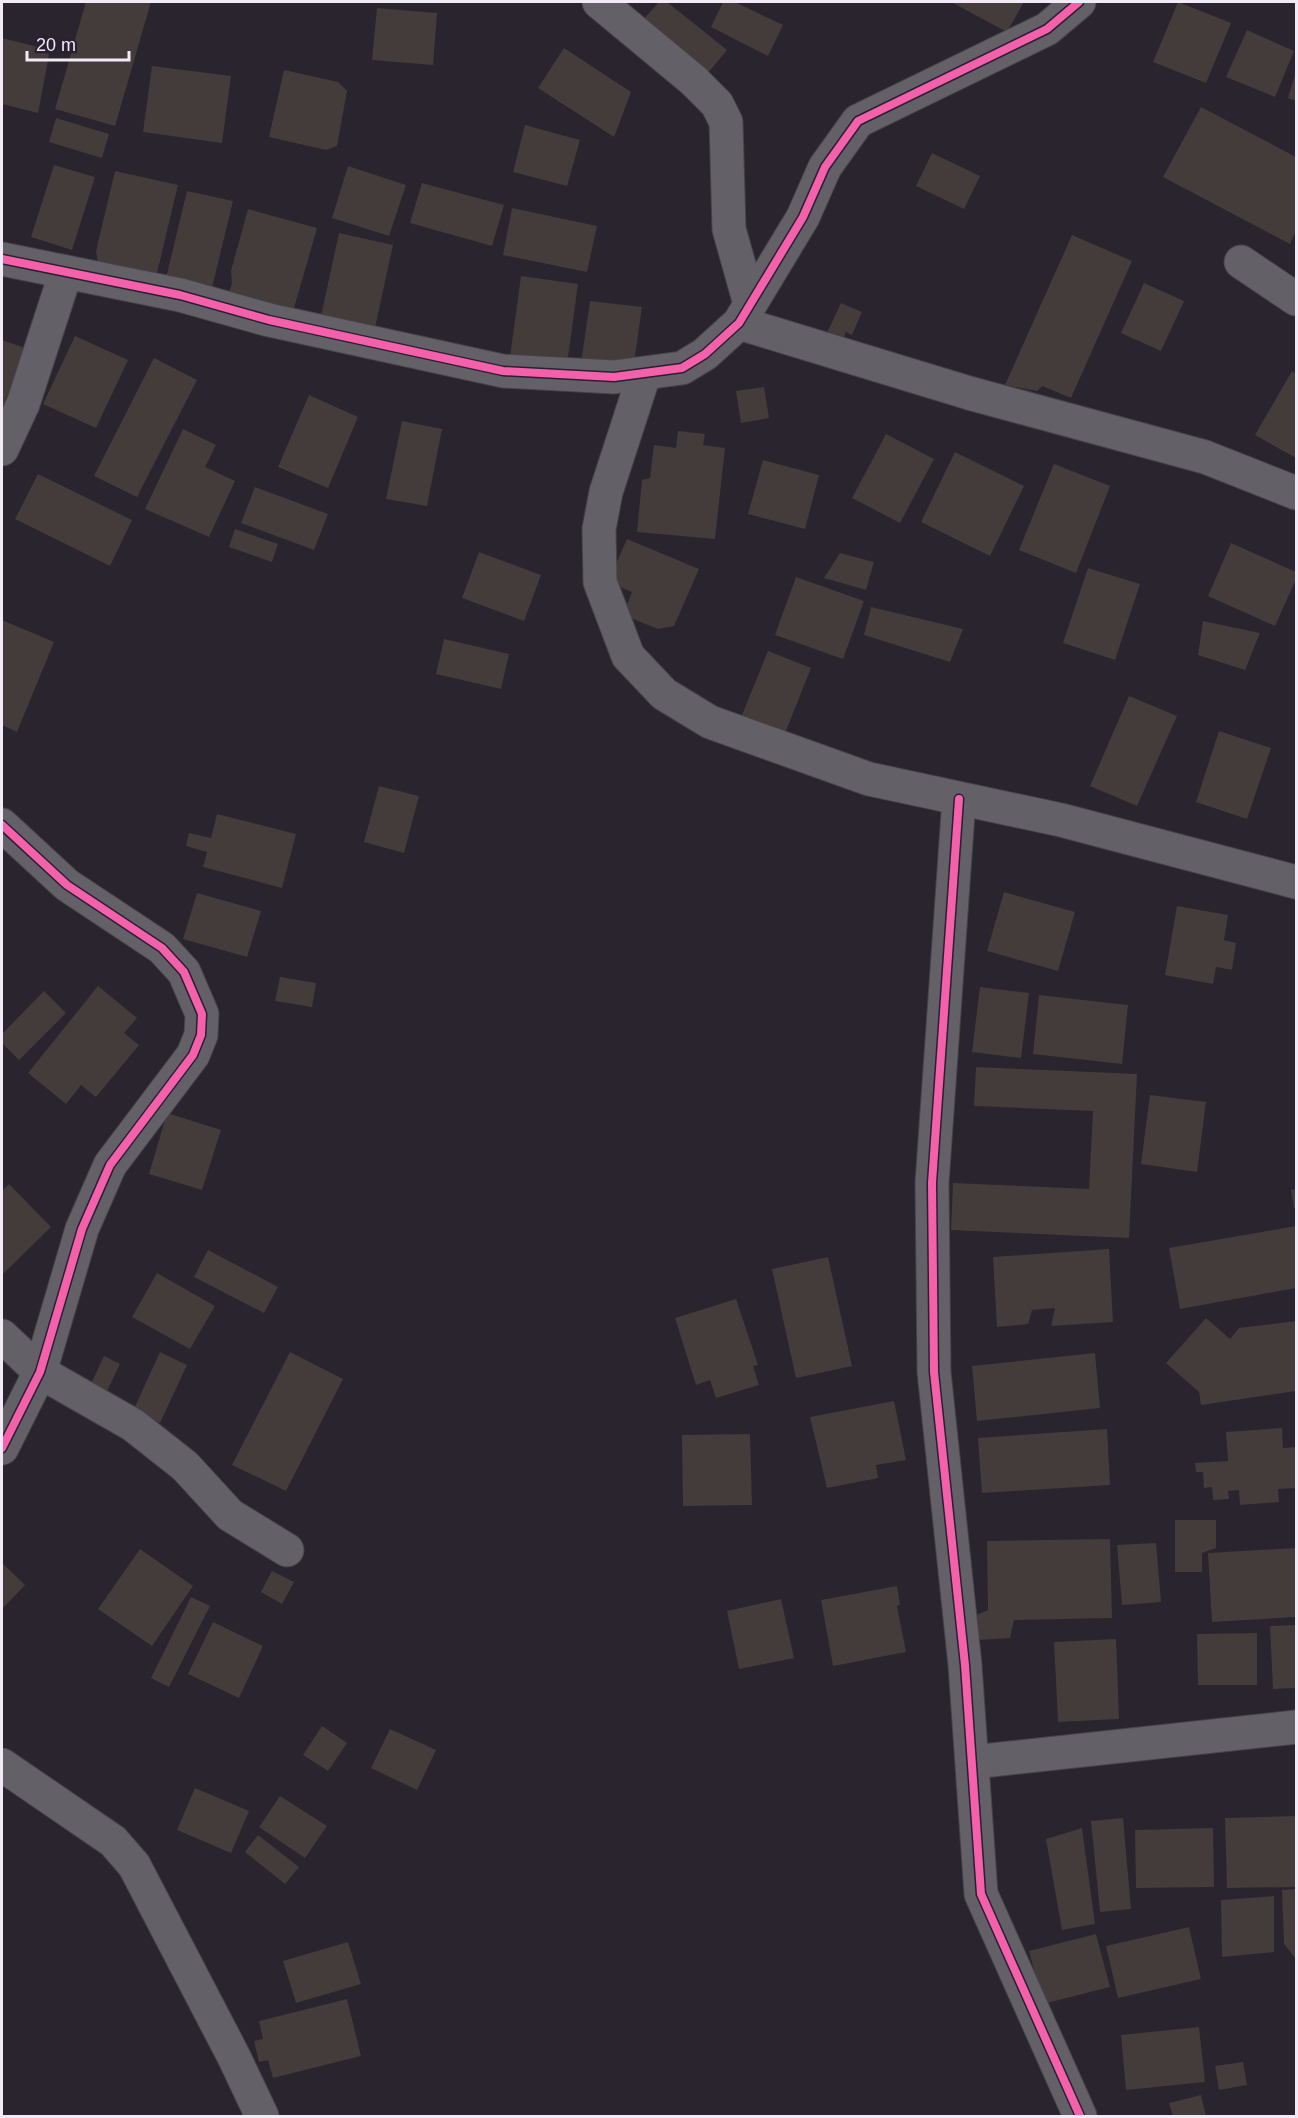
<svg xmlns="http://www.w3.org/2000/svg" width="1298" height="2118" font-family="Arial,sans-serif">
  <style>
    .building { fill: #433c3a }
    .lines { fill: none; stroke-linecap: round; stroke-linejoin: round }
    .street-casing { stroke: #47424a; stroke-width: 35 }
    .street { stroke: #646068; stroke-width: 33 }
    .cycleway-casing { stroke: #292031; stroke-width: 11 }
    .cycleway { stroke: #f560ab; stroke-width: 8 }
  </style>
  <rect width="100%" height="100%" fill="#29242d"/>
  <g class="building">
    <path d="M86,2H151L115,126L55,109Z"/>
    <path d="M659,2H667L727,50L707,74L642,21Z"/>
    <path d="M723,2H735L783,25L768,56L711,27Z"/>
    <path d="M951,2H1024L1007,32Z"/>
    <path d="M1178,2L1231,23L1206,83L1153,62Z"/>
    <path d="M377,8L437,13L433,65L372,60Z"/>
    <path d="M1247,30L1294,51L1275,97L1226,77Z"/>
    <path d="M2,38L42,48L49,55L38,113L2,104Z"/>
    <path d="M564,48L631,92L614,137L538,88Z"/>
    <path d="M152,66L231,76L222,143L143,132Z"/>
    <path d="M284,70L338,82L347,91L337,146L326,150L269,137Z"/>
    <path d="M1296,71V101L1288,98Z"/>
    <path d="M1201,107L1296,157V231L1290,244L1163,177Z"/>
    <path d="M56,118L109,134L102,158L49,142Z"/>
    <path d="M525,125L580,140L567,186L513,172Z"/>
    <path d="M932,153L980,176L964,209L916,186Z"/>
    <path d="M54,165L95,177L72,250L31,237Z"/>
    <path d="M348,166L406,185L389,236L332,218Z"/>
    <path d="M115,171L178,185L156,277L98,263L96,251Z"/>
    <path d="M422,183L504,205L492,246L410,223Z"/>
    <path d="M187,191L233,201L212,288L166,278Z"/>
    <path d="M512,208L597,226L587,272L503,255Z"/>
    <path d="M248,209L317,228L292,315L228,297L232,283L231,271Z"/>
    <path d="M339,233L393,245L375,328L321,316Z"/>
    <path d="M1072,235L1132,261L1071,398L1042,386L1037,391L1005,385Z"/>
    <path d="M521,276L578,284L567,365L510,357Z"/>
    <path d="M1144,283L1184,301L1161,351L1121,333Z"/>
    <path d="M590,301L642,307L633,370L581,363Z"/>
    <path d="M841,303L862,312L852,335L846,332L842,342L826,335Z"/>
    <path d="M75,336L128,360L96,428L43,404Z"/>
    <path d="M2,340L25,348L2,410Z"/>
    <path d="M154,358L197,380L137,497L94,476Z"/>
    <path d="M1292,371L1296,374V458L1255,435Z"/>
    <path d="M764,387L769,418L741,423L736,391Z"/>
    <path d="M309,395L358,417L328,488L278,467Z"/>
    <path d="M402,421L442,429L427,506L386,499Z"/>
    <path d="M183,429L216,445L205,467L235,481L209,537L145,509Z"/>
    <path d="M678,431L705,434L703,445L725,448L715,539L637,532L642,480L650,478L654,445L676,448Z"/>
    <path d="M886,434L934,459L900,523L852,498Z"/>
    <path d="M955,452L1024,486L990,556L921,522Z"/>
    <path d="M763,460L819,475L805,529L748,514Z"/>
    <path d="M1054,464L1110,486L1076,573L1019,550Z"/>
    <path d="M38,474L132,520L110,566L15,519Z"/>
    <path d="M255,487L328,514L314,550L241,523Z"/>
    <path d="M235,529L278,544L272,562L229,547Z"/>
    <path d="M627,539L699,569L674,626L658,629L623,615L632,592L608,582Z"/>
    <path d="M1231,543L1296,572V579L1275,626L1208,596Z"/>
    <path d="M479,552L541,575L524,621L462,598Z"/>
    <path d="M840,553L874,562L866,590L824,578Z"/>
    <path d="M1088,568L1140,584L1115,660L1063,643Z"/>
    <path d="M796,577L864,601L843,659L775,635Z"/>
    <path d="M871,607L963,629L950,662L864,635Z"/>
    <path d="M2,620L54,642L17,732L2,725Z"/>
    <path d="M1203,621L1260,633L1245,670L1198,655Z"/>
    <path d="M444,639L509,654L501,689L436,674Z"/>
    <path d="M768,651L811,668L782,741L740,720Z"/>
    <path d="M1129,696L1177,716L1137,806L1090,786Z"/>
    <path d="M1219,731L1271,748L1247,819L1196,802Z"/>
    <path d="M379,786L419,796L404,853L364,842Z"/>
    <path d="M217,814L296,834L282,888L203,867L207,852L186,846L189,833L211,838Z"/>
    <path d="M1004,892L1075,912L1058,971L987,951Z"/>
    <path d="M197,893L261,911L247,957L183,939Z"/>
    <path d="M1177,906L1228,915L1224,940L1236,943L1232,970L1216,967L1213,984L1165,975Z"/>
    <path d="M280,977L316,983L312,1007L275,1001Z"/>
    <path d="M98,986L137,1018L124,1033L139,1045L96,1097L81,1085L66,1104L28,1073Z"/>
    <path d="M980,987L1029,993L1021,1058L972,1052Z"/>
    <path d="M44,991L66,1013L19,1060L2,1043V1034Z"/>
    <path d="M1039,995L1128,1005L1122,1064L1033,1054Z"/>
    <path d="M976,1067L1137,1074L1129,1238L951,1230L953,1183L1089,1189L1093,1111L974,1106Z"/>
    <path d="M1150,1095L1206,1102L1197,1172L1141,1164Z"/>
    <path d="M167,1113L221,1130L202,1190L149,1174Z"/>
    <path d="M9,1184L51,1227L4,1273L2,1271V1191Z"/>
    <path d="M1296,1189V1208H1294L1291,1190Z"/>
    <path d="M1296,1226V1288L1180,1309L1169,1248Z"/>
    <path d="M1109,1249L1113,1322L1051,1326L1055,1308L1032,1310L1028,1324L997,1327L993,1257Z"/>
    <path d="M208,1250L278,1287L264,1313L194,1277Z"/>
    <path d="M828,1257L852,1366L796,1378L772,1269Z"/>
    <path d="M157,1273L215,1306L190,1349L132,1317Z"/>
    <path d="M736,1299L758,1365L753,1366L759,1385L716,1398L710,1380L696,1385L675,1318Z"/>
    <path d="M1206,1318L1230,1339L1239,1328L1296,1321V1391L1201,1405L1199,1392L1166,1363Z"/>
    <path d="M160,1352L187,1365L160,1423L133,1411Z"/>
    <path d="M290,1352L343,1379L286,1491L232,1465Z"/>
    <path d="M1095,1353L1100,1408L977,1421L972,1366Z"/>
    <path d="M104,1356L120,1364L104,1397L88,1390Z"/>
    <path d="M894,1401L906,1460L876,1465L878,1478L827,1488L810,1417Z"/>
    <path d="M1282,1428L1283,1448L1296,1447V1488L1278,1489L1279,1502L1240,1505L1239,1490L1228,1491L1229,1499L1213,1500L1212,1487L1204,1488L1203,1472H1196L1195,1463L1228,1461L1226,1432Z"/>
    <path d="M1107,1429L1110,1485L982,1493L978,1438Z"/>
    <path d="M750,1434L752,1505L683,1506L682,1435Z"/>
    <path d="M1175,1520H1216V1548L1202,1553V1572H1175Z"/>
    <path d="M1110,1539L1112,1618L1014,1620L1010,1638L978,1640L976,1615L988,1610L987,1541Z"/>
    <path d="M1156,1543L1161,1602L1122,1605L1117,1545Z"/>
    <path d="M1296,1548V1617L1212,1622L1208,1553Z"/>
    <path d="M140,1549L193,1586L152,1646L98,1609Z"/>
    <path d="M2,1563L25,1585L2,1609Z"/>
    <path d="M272,1571L294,1582L282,1604L261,1592Z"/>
    <path d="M897,1586L900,1605L897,1606L906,1652L833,1666L821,1600Z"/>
    <path d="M191,1597L210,1606L169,1687L151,1678Z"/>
    <path d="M781,1599L794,1658L739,1669L727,1611Z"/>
    <path d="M213,1622L263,1646L239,1698L188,1674Z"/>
    <path d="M1296,1625V1688L1273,1689L1270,1626Z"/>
    <path d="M1257,1633V1685H1198L1197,1634Z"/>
    <path d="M1116,1639L1119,1719L1058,1722L1054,1642Z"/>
    <path d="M322,1726L347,1743L328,1771L303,1755Z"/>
    <path d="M390,1729L436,1750L417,1790L371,1768Z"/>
    <path d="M195,1788L249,1811L231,1853L177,1830Z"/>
    <path d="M280,1796L327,1826L305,1858L259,1827Z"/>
    <path d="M1296,1816V1887L1227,1888L1225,1818Z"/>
    <path d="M1123,1818L1131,1909L1100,1912L1091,1821Z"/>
    <path d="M1082,1828L1095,1924L1062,1930L1046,1839Z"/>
    <path d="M1213,1828L1214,1887L1136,1888L1135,1830Z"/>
    <path d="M258,1835L299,1867L285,1884L245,1852Z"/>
    <path d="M1296,1889V1959L1284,1944L1282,1890Z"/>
    <path d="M1274,1896V1952L1222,1957L1221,1900Z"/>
    <path d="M1189,1927L1201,1979L1118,1998L1106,1946Z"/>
    <path d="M1096,1934L1110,1987L1043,2004L1029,1951Z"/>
    <path d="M348,1942L361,1984L296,2003L283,1961Z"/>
    <path d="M347,1999L361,2056L273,2078L268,2060L259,2062L254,2041L263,2039L259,2021Z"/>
    <path d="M1199,2027L1205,2082L1126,2090L1121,2035Z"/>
    <path d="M1243,2062L1247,2085L1219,2090L1215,2066Z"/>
    <path d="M1201,2095L1206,2116H1173L1169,2103Z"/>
  </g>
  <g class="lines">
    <g class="street-casing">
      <g id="street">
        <path d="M599,2L693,80L717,104L726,122L729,229L750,304"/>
        <path d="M2,259L180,295L269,320L503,371L614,377L682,368L705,354L739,323L803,217L825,167L858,121L1047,29L1079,2"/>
        <path d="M1241,262L1296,299"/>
        <path d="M739,323L969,393L1205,457L1296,493"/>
        <path d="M644,375L606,492L599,529L600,582L628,656L664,694L710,722L869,779L1061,820L1296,882"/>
        <path d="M2,449L23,404L66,272"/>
        <path d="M959,799L932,1183L934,1372L965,1665L981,1894L1080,2116"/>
        <path d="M2,825L67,885L162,948L184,972L202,1014L201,1035L193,1055L110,1165L82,1229L40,1372L2,1448"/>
        <path d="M2,1336L40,1372L133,1425L185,1466L230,1515L287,1550"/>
        <path d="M973,1762L1296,1727"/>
        <path d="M2,1765L113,1841L134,1865L234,2057L262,2116"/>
      </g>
    </g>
    <use href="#street" class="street"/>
    <g class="cycleway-casing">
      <g id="cycleway">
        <path d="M2,259L180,295L269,320L503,371L614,377L682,368L705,354L739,323L803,217L825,167L858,121L1047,29L1079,2"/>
        <path d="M959,799L932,1183L934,1372L965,1665L981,1894L1080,2116"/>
        <path d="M2,825L67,885L162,948L184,972L202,1014L201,1035L193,1055L110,1165L82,1229L40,1372L2,1448"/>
      </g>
    </g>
    <use href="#cycleway" class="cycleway"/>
  </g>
  <rect width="1298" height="2118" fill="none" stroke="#f2ebf7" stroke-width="6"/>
  <path d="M27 51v9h102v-9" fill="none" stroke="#f2ebf7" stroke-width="3"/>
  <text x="36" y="51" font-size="18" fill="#f2ebf7" stroke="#292031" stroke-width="4.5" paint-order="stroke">20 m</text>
</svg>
